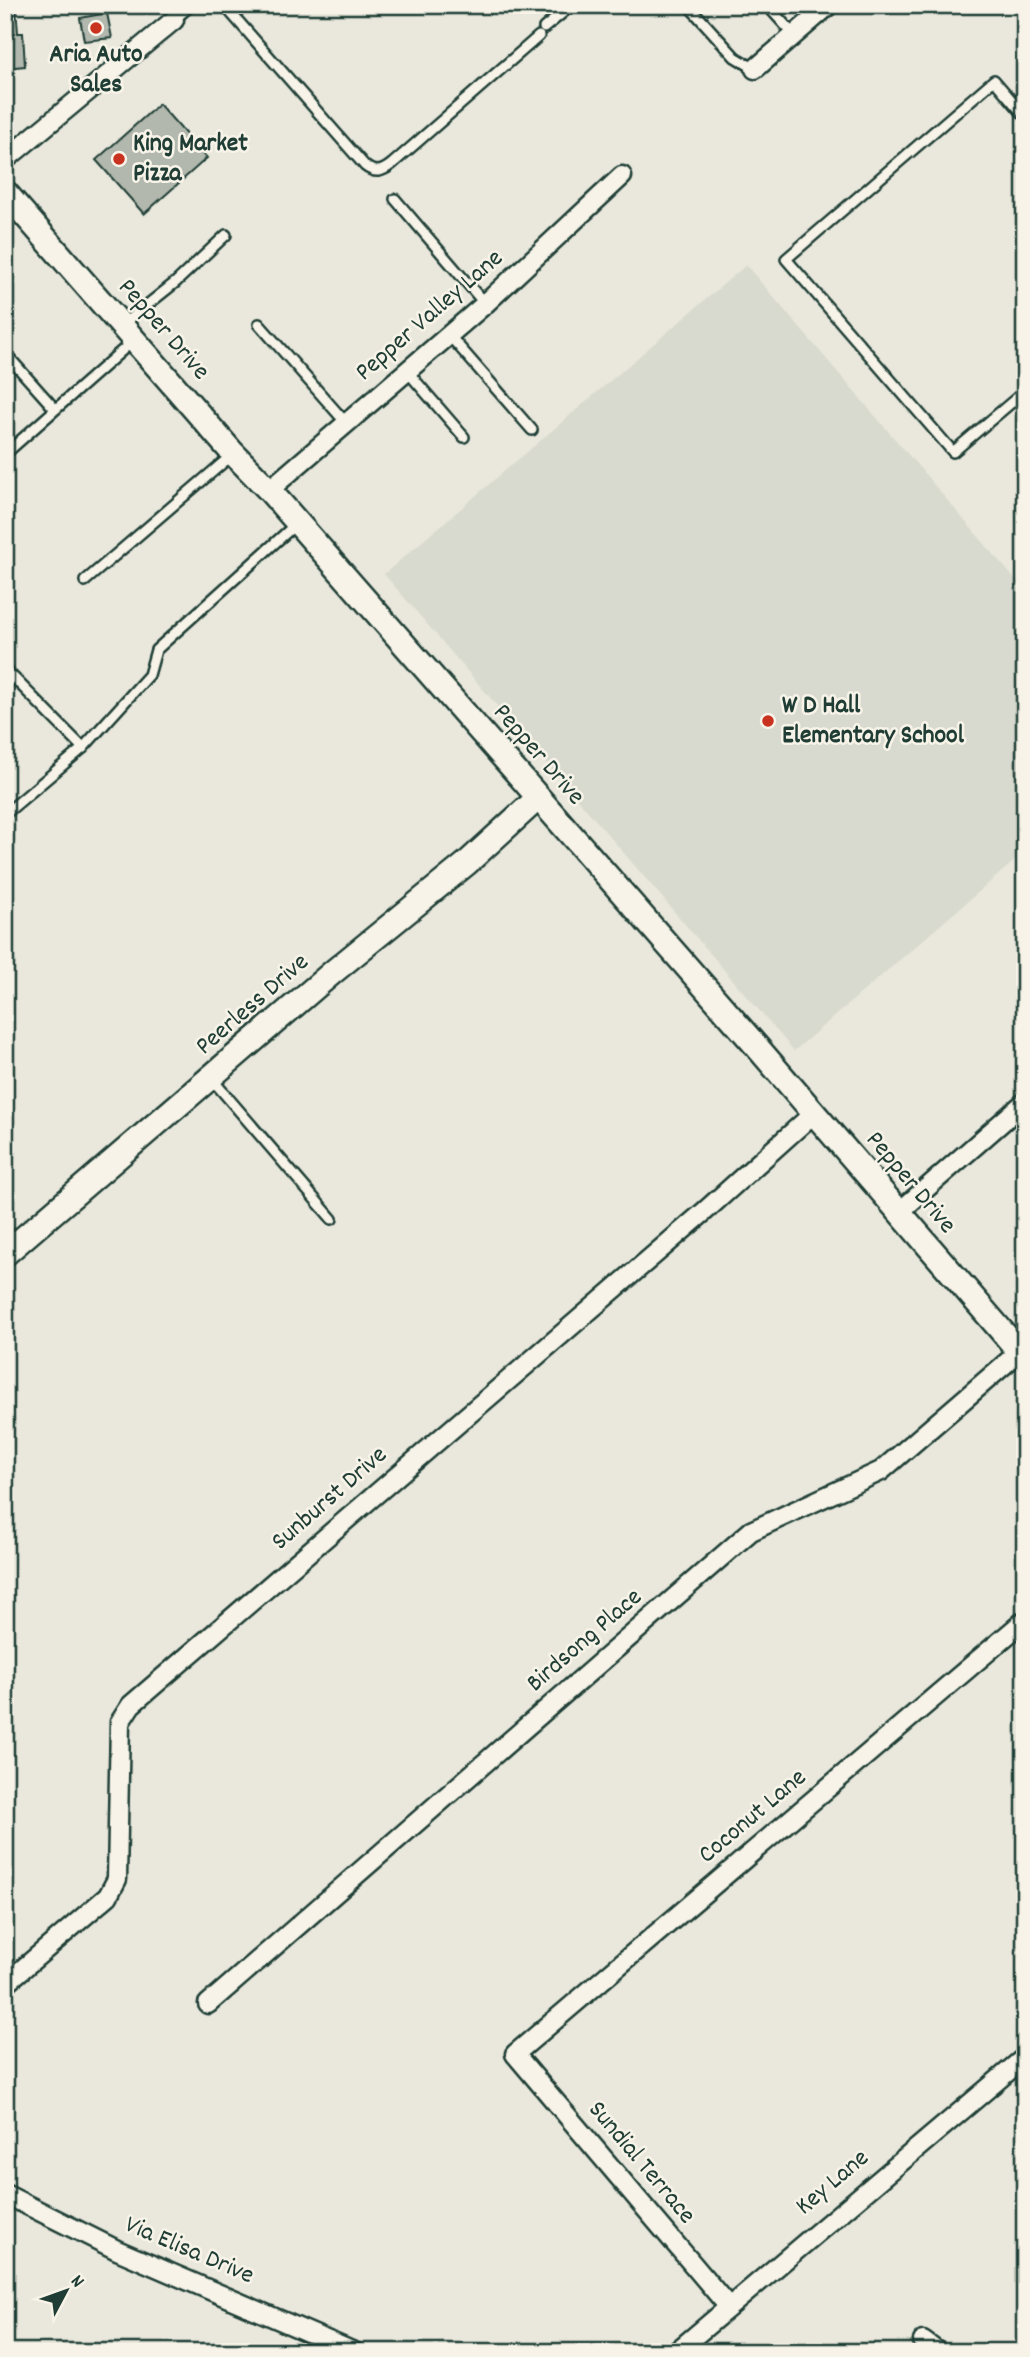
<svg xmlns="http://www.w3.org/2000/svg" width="1030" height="2357" font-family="Dekko,sans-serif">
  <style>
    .built { fill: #d9dacf }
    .building { fill: #b2b8ae; stroke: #1f3d34; stroke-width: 2 }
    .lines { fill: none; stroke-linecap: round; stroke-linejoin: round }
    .service-casing { stroke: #1f3d34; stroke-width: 14 }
    .minor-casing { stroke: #1f3d34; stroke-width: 23 }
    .tertiary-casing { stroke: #1f3d34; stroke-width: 28 }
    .service { stroke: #f7f3e8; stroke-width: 9 }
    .minor { stroke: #f7f3e8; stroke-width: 18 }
    .tertiary { stroke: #f7f3e8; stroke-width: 23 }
    .poi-dot { fill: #c8321e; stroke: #f7f3e8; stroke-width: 2.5 }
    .labels { text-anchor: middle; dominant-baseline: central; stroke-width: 5; stroke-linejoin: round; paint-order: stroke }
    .poi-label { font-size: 26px; font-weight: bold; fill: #1f3d34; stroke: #f7f3e8; text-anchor: start }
    .street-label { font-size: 26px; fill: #1f3d34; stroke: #f7f3e8 }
  </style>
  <rect width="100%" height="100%" fill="#eae8dd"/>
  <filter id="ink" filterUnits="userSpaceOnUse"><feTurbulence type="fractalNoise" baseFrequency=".0143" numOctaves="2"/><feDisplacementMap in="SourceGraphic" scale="14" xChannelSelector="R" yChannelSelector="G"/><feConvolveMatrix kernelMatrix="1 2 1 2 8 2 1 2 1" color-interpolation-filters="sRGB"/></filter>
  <g filter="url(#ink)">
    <path class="built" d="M746,265L1025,591V852L794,1051L384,574Z"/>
    <g class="building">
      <path d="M5,6H16L18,33H23L25,66L5,68Z"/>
      <path d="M107,13L112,38L84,41L80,18Z"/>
      <path d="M159,104L207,158L144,214L96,160Z"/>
    </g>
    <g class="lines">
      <g class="service-casing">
        <g id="service">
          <path d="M224,5L365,166C375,174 382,172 392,164L539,36"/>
          <path d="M688,5L735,57L755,69"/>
          <path d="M767,5L794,35"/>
          <path d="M174,20L191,5"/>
          <path d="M544,28L572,5"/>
          <path d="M1025,116L994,80L786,259L953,452L1025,391"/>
          <path d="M395,199L485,304"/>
          <path d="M259,324L347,424"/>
          <path d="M122,325L176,282L226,235"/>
          <path d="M449,335L532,430"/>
          <path d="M5,353L55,409"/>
          <path d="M407,371L464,437"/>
          <path d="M5,454L134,340"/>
          <path d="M85,581L232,455"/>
          <path d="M5,669L83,748"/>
          <path d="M5,814L83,748L149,675L156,650L297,523"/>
          <path d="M211,1078L332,1219"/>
        </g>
      </g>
      <g class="minor-casing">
        <g id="minor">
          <path d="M755,69L829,5"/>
          <path d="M5,160L174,20"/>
          <path d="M269,490L485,304L622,176"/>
          <path d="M898,1213L1025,1102"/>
          <path d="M5,1984L108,1896L117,1879L120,1722L131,1705L705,1211L813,1114"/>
          <path d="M208,2004L751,1531L881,1471L1019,1352"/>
          <path d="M5,2194L117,2250L354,2352"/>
          <path d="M728,2306L515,2054L1025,1620"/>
          <path d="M923,2341L938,2352"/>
          <path d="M676,2352L1025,2057"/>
        </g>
      </g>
      <g class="tertiary-casing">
        <g id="tertiary">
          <path d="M5,192L231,451L269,490L758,1048L1025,1358"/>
          <path d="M5,1254L333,972L467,863L538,798"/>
        </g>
      </g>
      <use href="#service" class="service"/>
      <use href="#minor" class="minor"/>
      <use href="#tertiary" class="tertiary"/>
    </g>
  </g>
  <g class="poi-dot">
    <circle cx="96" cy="28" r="7"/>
    <circle cx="119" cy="159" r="7"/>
    <circle cx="768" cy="721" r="7"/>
  </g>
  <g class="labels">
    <g class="poi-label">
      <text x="96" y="55" text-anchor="middle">Aria Auto<tspan x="96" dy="30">Sales</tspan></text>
      <text x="133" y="144">King Market<tspan x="133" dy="30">Pizza</tspan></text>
      <text x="782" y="706">W D Hall<tspan x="782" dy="30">Elementary School</tspan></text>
    </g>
    <g class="street-label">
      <text transform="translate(430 316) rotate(-41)">Pepper Valley Lane</text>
      <text transform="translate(163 330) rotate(49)">Pepper Drive</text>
      <text transform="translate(538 755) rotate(49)">Pepper Drive</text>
      <text transform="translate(253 1005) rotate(-41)">Peerless Drive</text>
      <text transform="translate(910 1183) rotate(50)">Pepper Drive</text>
      <text transform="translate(330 1499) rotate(-41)">Sunburst Drive</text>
      <text transform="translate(585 1641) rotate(-41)">Birdsong Place</text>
      <text transform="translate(753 1817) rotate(-40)">Coconut Lane</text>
      <text transform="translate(641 2163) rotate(50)">Sundial Terrace</text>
      <text transform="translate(833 2183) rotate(-40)">Key Lane</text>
      <text transform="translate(189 2251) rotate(23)">Via Elisa Drive</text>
    </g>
  </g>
  <rect width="1030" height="2357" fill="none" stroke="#f7f3e8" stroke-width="28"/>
  <rect x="14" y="14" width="1002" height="2329" fill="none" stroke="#1f3d34" stroke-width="2.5" filter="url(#ink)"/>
  <g transform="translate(66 2291) rotate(49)" stroke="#f7f3e8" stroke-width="5" paint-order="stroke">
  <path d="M0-5L12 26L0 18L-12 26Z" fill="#1f3d34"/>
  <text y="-10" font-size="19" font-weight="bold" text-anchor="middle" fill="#1f3d34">N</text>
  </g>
</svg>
